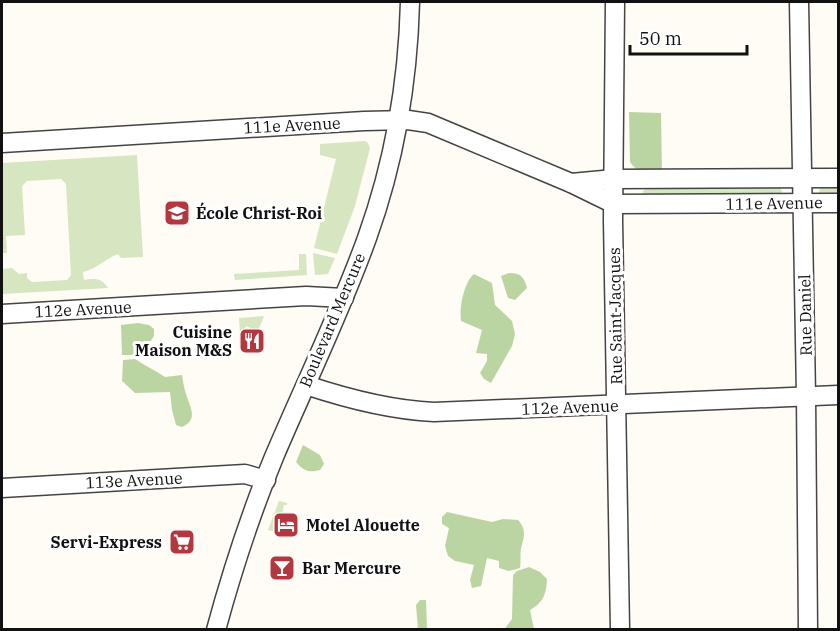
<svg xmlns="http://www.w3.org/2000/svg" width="840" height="631" font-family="'IBM Plex Serif',serif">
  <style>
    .green { fill: #d5e6c1 }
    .forest { fill: #bad5a2 }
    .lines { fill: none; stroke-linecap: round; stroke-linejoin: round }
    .minor-casing { stroke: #444; stroke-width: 21 }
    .minor { stroke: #fff; stroke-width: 18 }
    .labels { text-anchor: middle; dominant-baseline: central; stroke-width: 6; stroke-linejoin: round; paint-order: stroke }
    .street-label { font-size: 16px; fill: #111; stroke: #fff }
    .poi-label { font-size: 16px; font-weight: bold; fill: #111; stroke: #fff; text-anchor: start }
  </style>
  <rect width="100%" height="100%" fill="#fefcf5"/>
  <g class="green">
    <path d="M365,141L368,143L370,148L355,206L337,254L314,248L336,159L320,155V144Z"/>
    <path d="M137,155L143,257L121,258L118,254C105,259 97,269 83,272L84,280C95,278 102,278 108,288L2,294V269L12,268L19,274L27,273V278L32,282L67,280L71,275L66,184L61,179L27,181L22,186L25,235L6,236L7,253H2V163Z"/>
    <path d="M838,186V196L818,194L821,187Z"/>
    <path d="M648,187H780L782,192L777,196H644L643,191Z"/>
    <path d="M313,253L335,258L328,274L315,275Z"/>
    <path d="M299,254H306L307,275L235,280L234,274L299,270Z"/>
    <path d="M264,316L258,331L246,326L242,334L240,333L239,318Z"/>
    <path d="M279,501L287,503V505H284L278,532L268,530Z"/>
  </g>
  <g class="forest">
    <path d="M629,112L661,113L662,173C648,172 638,174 630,162Z"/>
    <path d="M509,273C521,273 524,277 527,288L515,300L508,298L501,276Z"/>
    <path d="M474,274L492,283L495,305L512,321L515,334L512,346L491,383L484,379L480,373L487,361V354L476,353L482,330L461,321C459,308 464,282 474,274Z"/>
    <path d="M138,323L149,325L154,329V336L150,342L133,343L134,355H122L121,325Z"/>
    <path d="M135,359C145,366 155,370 165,377L182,375C183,381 184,388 186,394C190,407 199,420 182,427L176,425L172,410L170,392L135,393L122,381L123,360Z"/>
    <path d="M303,445L320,455L324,464L320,470C308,473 304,471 296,462Z"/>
    <path d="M447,512L492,522L503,519L518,520C527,530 524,537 521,548C520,554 521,561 520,568L509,571L499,568V561L487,558L481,586L472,588L470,580L474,565L455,561L448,556L445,546L449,528L442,524V517Z"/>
    <path d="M529,567L540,572L547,579C546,594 544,602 530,610L534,629H506V627L512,619L513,575L517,571Z"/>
    <path d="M420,600H426L427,629H418L416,605Z"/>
  </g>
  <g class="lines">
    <g class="minor-casing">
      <g id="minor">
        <path d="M615,2L613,220L620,630"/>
        <path d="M799,2L806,396L808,630"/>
        <path d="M2,143L364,121L408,120L428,123L571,183L614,204L838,203"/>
        <path d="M571,183L614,179L838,178"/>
        <path d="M2,314L306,296L344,298"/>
        <path d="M306,385C348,399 390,410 434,412L838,395"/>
        <path d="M2,488L245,474L266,480"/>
        <path d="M216,630C232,571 251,513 274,457C305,384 340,313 367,238C394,163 408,81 410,2"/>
      </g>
    </g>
    <use href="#minor" class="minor"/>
  </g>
  <defs>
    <g id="school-square" transform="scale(1.35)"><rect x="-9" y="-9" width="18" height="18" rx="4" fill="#b2373f" stroke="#fff"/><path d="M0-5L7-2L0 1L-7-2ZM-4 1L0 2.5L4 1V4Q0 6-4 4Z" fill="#fff"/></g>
    <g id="restaurant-square" transform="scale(1.35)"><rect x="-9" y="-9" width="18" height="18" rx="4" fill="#b2373f" stroke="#fff"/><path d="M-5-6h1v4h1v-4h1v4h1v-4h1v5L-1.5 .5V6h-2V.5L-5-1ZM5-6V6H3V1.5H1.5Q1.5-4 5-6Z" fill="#fff"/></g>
    <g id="hotel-square" transform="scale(1.35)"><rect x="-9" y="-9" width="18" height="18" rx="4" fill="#b2373f" stroke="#fff"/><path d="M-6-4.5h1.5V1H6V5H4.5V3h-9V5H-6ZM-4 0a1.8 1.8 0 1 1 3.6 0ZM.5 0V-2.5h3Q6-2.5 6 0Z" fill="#fff"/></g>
    <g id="supermarket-square" transform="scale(1.35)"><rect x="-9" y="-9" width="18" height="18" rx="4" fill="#b2373f" stroke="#fff"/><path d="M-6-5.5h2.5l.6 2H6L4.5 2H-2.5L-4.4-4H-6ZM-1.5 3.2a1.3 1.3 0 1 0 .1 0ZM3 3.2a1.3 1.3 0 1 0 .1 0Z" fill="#fff"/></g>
    <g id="bar-square" transform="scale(1.35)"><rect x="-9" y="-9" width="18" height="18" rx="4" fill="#b2373f" stroke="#fff"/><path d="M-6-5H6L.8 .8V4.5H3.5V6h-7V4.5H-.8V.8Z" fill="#fff"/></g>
  </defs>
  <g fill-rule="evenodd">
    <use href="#school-square" x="177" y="213"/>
    <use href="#restaurant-square" x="252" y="341"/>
    <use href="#hotel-square" x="286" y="525"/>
    <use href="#supermarket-square" x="182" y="542"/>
    <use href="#bar-square" x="282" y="568"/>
  </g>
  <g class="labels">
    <g class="street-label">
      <text transform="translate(292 125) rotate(-3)">111e Avenue</text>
      <text transform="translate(774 203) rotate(-1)">111e Avenue</text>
      <text transform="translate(83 309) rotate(-3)">112e Avenue</text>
      <text transform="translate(805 315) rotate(-91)">Rue Daniel</text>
      <text transform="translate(615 316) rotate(-91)">Rue Saint-Jacques</text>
      <text transform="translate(332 320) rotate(-67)">Boulevard Mercure</text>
      <text transform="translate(570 407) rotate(-2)">112e Avenue</text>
      <text transform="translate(134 480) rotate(-3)">113e Avenue</text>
    </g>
    <g class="poi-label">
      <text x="196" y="213">École Christ-Roi</text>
      <text x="232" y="332" text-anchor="end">Cuisine<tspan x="232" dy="18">Maison M&amp;S</tspan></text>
      <text x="306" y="525">Motel Alouette</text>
      <text x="162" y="542" text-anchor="end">Servi-Express</text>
      <text x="302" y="568">Bar Mercure</text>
    </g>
  </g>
  <rect width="840" height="631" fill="none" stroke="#111111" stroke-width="6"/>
  <path d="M630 45v9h117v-9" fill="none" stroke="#111111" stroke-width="3"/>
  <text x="639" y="45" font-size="18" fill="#111111" stroke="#ffffff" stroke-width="4.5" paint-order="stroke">50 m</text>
</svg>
